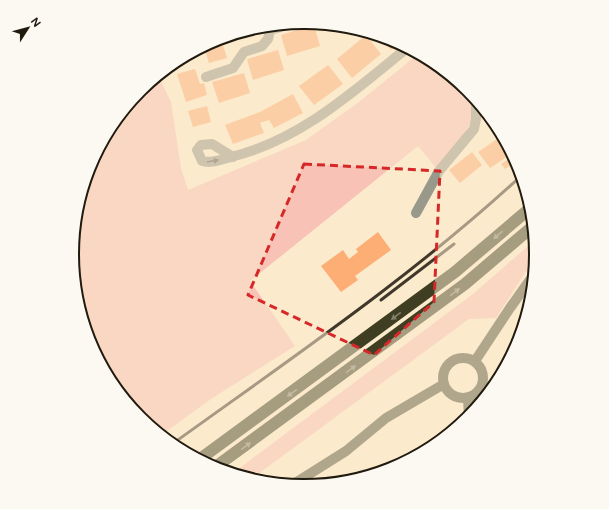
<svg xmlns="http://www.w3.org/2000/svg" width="609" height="509" font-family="Figtree,sans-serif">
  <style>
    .green { fill: #f8c2b7 }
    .building { fill: #fcae75 }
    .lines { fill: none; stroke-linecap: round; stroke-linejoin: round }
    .minor { stroke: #99998b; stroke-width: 10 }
    .major { stroke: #56553d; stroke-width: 10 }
    .highway { stroke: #3f3e22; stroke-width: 12 }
    .rail { stroke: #40392b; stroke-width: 3 }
    .oneway { fill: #565347 }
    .oneway2 { fill: #817f6b }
    .marked { fill: none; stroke: #d62828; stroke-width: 3; stroke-dasharray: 8 5; stroke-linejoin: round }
    .rim { fill: none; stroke: #201a0f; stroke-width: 2 }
  </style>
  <rect width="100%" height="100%" fill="#fbeacc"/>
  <g class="green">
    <path d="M417,55L469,90C487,117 452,149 437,169L418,146L250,281L295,346L211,399L163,434L140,419L90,343L72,254L90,165L140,90L159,77L171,102L181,168L188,190L306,140L359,102Z"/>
    <path d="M534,241L537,255L536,261L525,273L496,318L469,319L254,477L233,473L473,294Z"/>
  </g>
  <g class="building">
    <path d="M314,25L320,46L287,56L281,35Z"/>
    <path d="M254,32L255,33L238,38L237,35Z"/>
    <path d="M366,35L381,54L352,78L337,59Z"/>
    <path d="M380,37L394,40L399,43L391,50Z"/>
    <path d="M222,42L227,58L209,63L204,47Z"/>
    <path d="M278,50L284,70L253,80L247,59Z"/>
    <path d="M328,65L343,84L314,105L299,86Z"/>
    <path d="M195,69L200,84L204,83L207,95L186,102L177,74Z"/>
    <path d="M244,73L250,93L219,103L212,82Z"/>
    <path d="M293,94L303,113L274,128L269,120L260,123L264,133L233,144L225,125L260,112Z"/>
    <path d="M207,106L211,122L193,127L188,111Z"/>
    <path d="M500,137L511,154L490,168L478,152Z"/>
    <path d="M472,152L482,165L460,183L449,170Z"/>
    <path d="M513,156L517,162L505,169L501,164Z"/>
    <path d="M378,232L391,250L355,276L358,280L341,292L321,266L343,250L349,259L358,252L356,249Z"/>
  </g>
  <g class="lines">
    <g class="minor">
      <path d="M270,29V30L281,27"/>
      <path d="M206,77L233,68L244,52L262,46L268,39L270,30"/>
      <path d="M233,157L212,144L201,145L197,150L202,161C212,164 221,159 231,157C300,140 353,92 407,48"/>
      <path d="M416,213L439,171L474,129L476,119V101"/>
    </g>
    <g class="major">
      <circle cx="463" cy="378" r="20"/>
      <path d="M475,361L510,308L532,277"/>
      <path d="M468,398L469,418"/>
      <path d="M292,485L346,451L386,418L444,384"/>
    </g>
    <g class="highway">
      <path d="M200,459L455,272L528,210"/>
      <path d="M214,468L465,284L532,227"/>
    </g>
    <g class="rail">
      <path d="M381,300L454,244"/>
      <path d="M175,442C293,357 414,275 521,176"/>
    </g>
  </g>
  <defs><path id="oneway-solid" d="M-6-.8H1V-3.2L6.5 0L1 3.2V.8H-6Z"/></defs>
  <use class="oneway" href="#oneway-solid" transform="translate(213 161) rotate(-10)"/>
  <g class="oneway2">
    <use href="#oneway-solid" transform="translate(498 235) rotate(140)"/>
    <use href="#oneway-solid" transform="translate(455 292) rotate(-37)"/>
    <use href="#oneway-solid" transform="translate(396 316) rotate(143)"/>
    <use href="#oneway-solid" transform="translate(351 369) rotate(-36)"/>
    <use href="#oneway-solid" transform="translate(292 393) rotate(144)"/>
    <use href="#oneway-solid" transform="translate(246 446) rotate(-36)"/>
  </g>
  <path d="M0 0H609V509H0ZM304,164L440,171L434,302L374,355L248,295Z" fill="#fbeacc" fill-opacity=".55" fill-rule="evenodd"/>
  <path class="marked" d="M304,164L440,171L434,302L374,355L248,295Z"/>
  <path d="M0 0H609V509H0ZM79 254a225 225 0 1 1 450 0a225 225 0 1 1-450 0Z" fill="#fcf9f3" fill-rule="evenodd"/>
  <path class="rim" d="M79 254a225 225 0 1 1 450 0a225 225 0 1 1-450 0Z"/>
  <g transform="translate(28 28) rotate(54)" stroke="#fcf9f3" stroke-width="3" paint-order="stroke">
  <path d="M0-3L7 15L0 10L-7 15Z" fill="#201a0f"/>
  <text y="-6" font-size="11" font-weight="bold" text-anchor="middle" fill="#201a0f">N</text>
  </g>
</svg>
